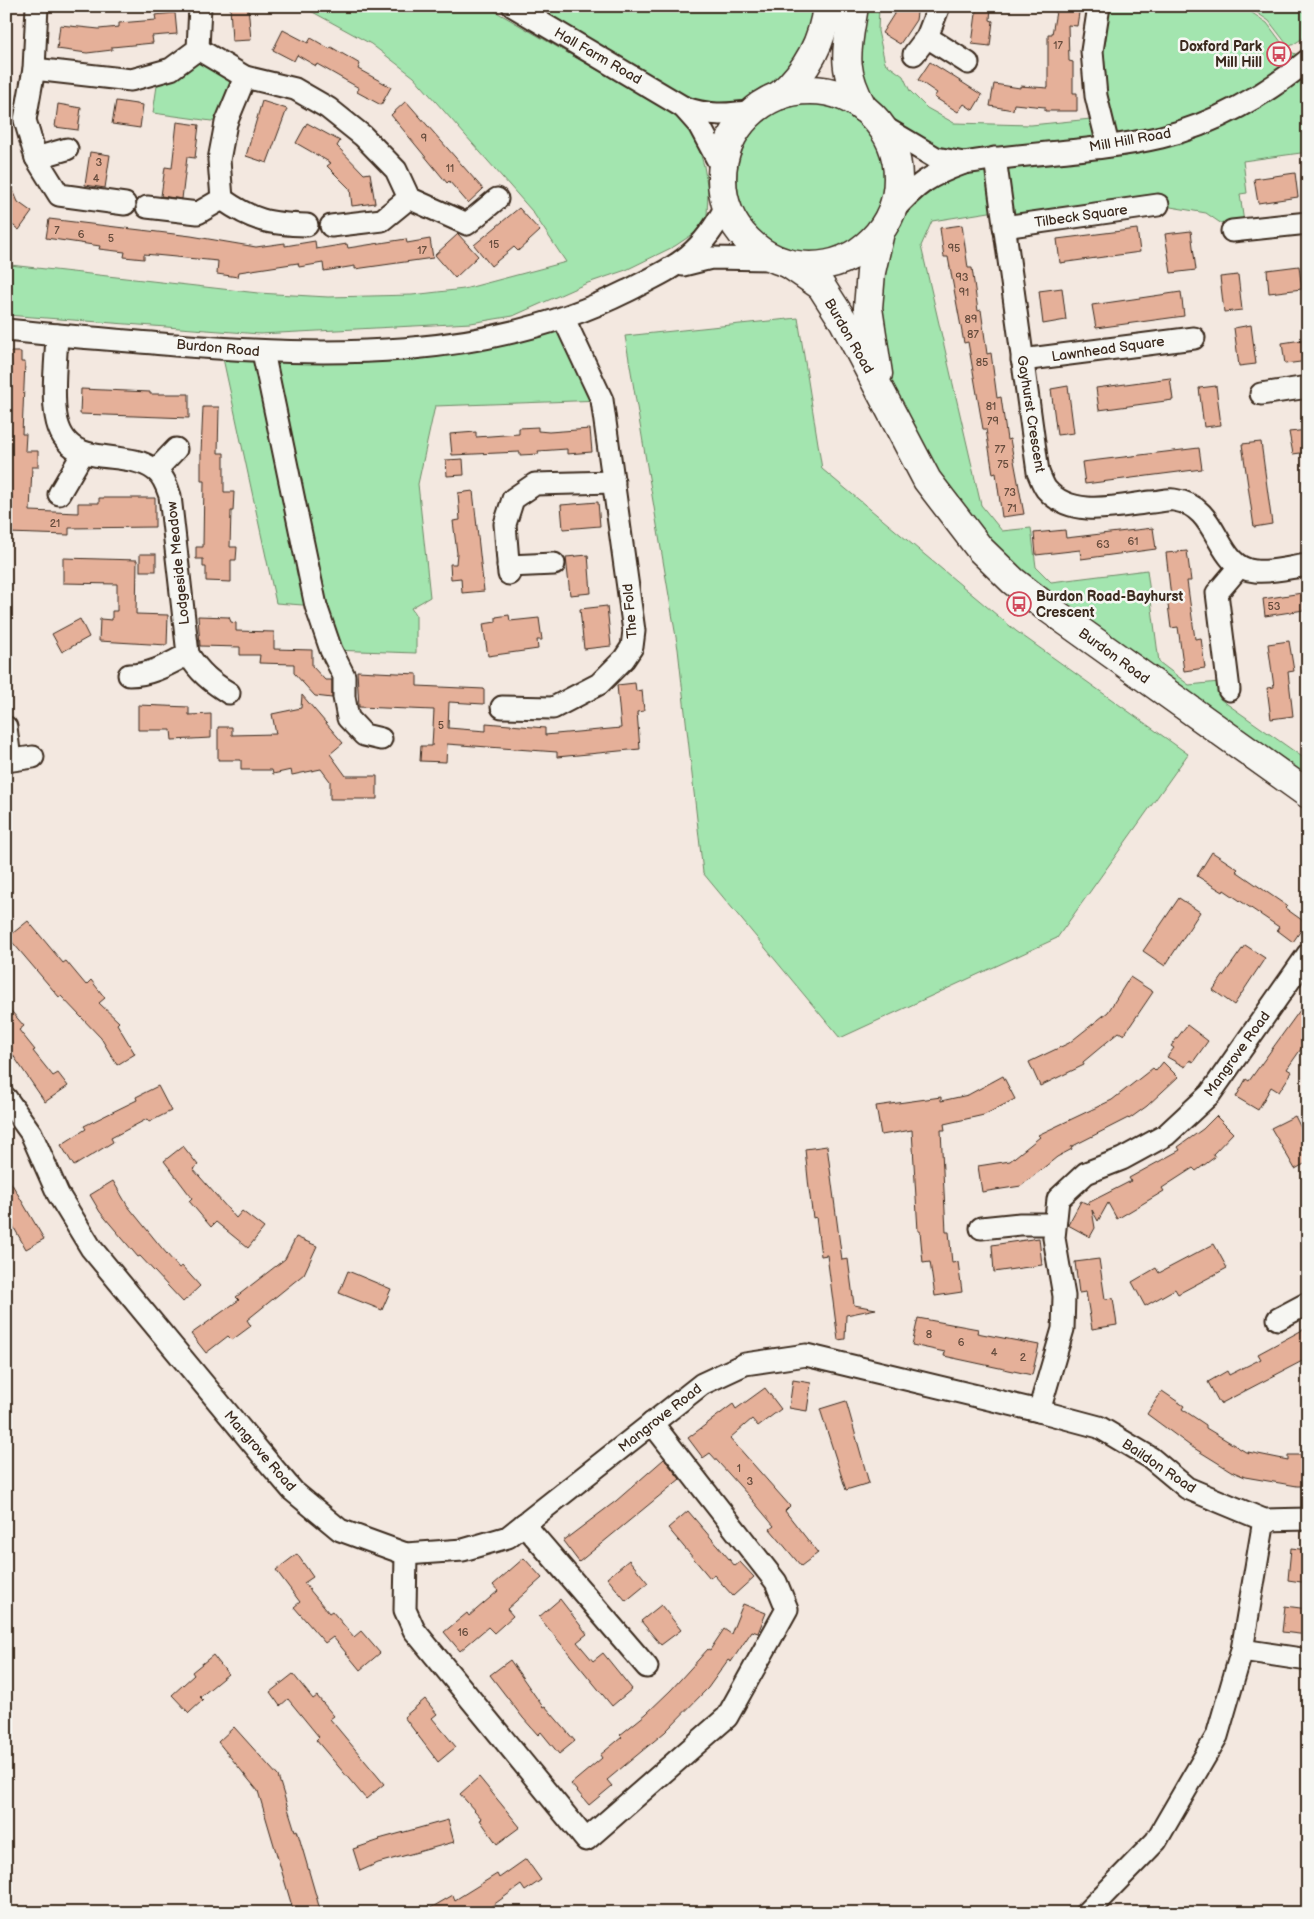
<svg xmlns="http://www.w3.org/2000/svg" width="1314" height="1919" font-family="'Balsamiq Sans',sans-serif">
  <style>
    .green { fill: #a3e5af; stroke: #6f8866 }
    .building { fill: #e5b099; stroke: #3b2a1e }
    .lines { fill: none; stroke-linecap: round; stroke-linejoin: round }
    .minor-casing { stroke: #3b2a1e; stroke-width: 25 }
    .major-casing { stroke: #3b2a1e; stroke-width: 31 }
    .minor { stroke: #f6f6f2; stroke-width: 21 }
    .major { stroke: #f6f6f2; stroke-width: 28 }
    .labels { text-anchor: middle; dominant-baseline: central; stroke-width: 5; stroke-linejoin: round; paint-order: stroke }
    .number-label { font-size: 11px; fill: #664c3d }
    .poi-label { font-size: 14px; font-weight: bold; fill: #3b2a1e; stroke: #f6f6f2; text-anchor: end }
    .street-label { font-size: 14px; fill: #3b2a1e; stroke: #f6f6f2 }
  </style>
  <rect width="100%" height="100%" fill="#f3e8e0"/>
  <filter id="ink" filterUnits="userSpaceOnUse"><feTurbulence type="fractalNoise" baseFrequency=".02" numOctaves="2"/><feDisplacementMap in="SourceGraphic" scale="10" xChannelSelector="R" yChannelSelector="G"/><feConvolveMatrix kernelMatrix="1 2 1 2 8 2 1 2 1" color-interpolation-filters="sRGB"/></filter>
  <g filter="url(#ink)">
    <g class="green">
      <path d="M299,6H486L679,117L689,127L697,142L704,166L708,191L707,216L699,230L675,246L626,270L585,284L513,316L471,323L260,334L6,315V260L10,265L258,293L328,297L412,295L464,289L566,262L532,211L414,77L371,44L309,10Z"/>
      <path d="M513,6H827L780,95L752,111L701,113Z"/>
      <path d="M854,6H879L878,31L885,63L903,76L910,91L927,108L954,123L1031,125L1101,118L1099,6H1242L1267,23L1287,50L1308,60V152L1243,161L1247,193L1240,194L1245,230L1232,231L1206,213L1159,205L1004,227L1002,210L932,221L921,246L981,505L1002,531L1031,528L1036,567L1051,582L1147,570L1159,662L1189,685L1219,682L1220,699L1308,761V794L1013,581L881,393L868,308L892,212L963,163L882,126L873,116L848,42Z"/>
      <path d="M1247,6L1308,11V35L1289,47L1269,21Z"/>
      <path d="M198,49L245,77L226,123L153,113L159,72Z"/>
      <circle cx="814" cy="179" r="77"/>
      <path d="M798,318L822,469L1016,631L1188,754L1057,938L840,1038L703,873L678,649L625,336Z"/>
      <path d="M564,319L602,400L435,406L418,484L430,597L411,608L416,616V653L331,650L316,606L276,603L221,349L325,353Z"/>
    </g>
    <g class="building">
      <path d="M230,6H248L251,40L232,41Z"/>
      <path d="M899,6H918L916,20L900,44L882,33Z"/>
      <path d="M977,6H991L990,20L993,21L990,46L972,44Z"/>
      <path d="M1057,6H1080L1077,26L1068,25L1069,61L1073,62V93H1077V111H1045V107L1014,104L1013,110L990,106L994,84L1020,88V86L1048,88V34H1052Z"/>
      <path d="M175,13L177,34L152,36L153,43L112,47V50L87,53L57,49L60,25L99,29L119,27V23L156,20L155,15Z"/>
      <path d="M283,30L308,43L311,38L330,49L331,47L360,64L358,69L391,87L381,105L357,92L359,88L317,64L316,66L297,55L294,61L273,50Z"/>
      <path d="M930,62L982,95L973,110L964,104L958,112L934,97L937,93L918,80Z"/>
      <path d="M116,101L143,105L140,128L112,124Z"/>
      <path d="M262,101L287,109L267,163L246,156Z"/>
      <path d="M406,101L483,189L468,203L449,181L447,183L391,115Z"/>
      <path d="M58,104L81,108L78,130L55,127Z"/>
      <path d="M177,122L199,125L195,158L187,157L182,199L161,196L165,167L172,168Z"/>
      <path d="M307,123L340,141L337,146L364,174L370,173L375,203L352,206L350,189L327,166L331,163L296,143Z"/>
      <path d="M90,152L110,155L105,188L85,185Z"/>
      <path d="M6,173L18,202L32,212L19,230L6,220Z"/>
      <path d="M1295,173L1298,197L1258,203L1254,179Z"/>
      <path d="M519,208L540,231L518,251L514,247L491,266L474,245Z"/>
      <path d="M49,219L191,236L256,247L285,243V246L315,241L316,249L347,244L348,248L406,239L407,243L430,239L433,258L355,269V266L324,271L323,263L299,267L298,263L239,272L238,277L217,274L218,261L144,254V259L124,257L125,252L99,249L100,246L46,238Z"/>
      <path d="M962,225L968,268H972L978,311L981,310L987,354L991,353L997,398L1001,397L1007,440L1010,439L1024,514L1002,517L996,473L993,474L986,429H983L968,342L964,343L948,257H944L940,228Z"/>
      <path d="M1137,229L1140,252L1060,263L1057,239Z"/>
      <path d="M1191,231L1196,270L1171,273L1165,234Z"/>
      <path d="M458,234L478,256L455,278L435,255Z"/>
      <path d="M1299,266L1302,289L1269,293L1267,270Z"/>
      <path d="M1238,275L1242,310L1224,312L1220,277Z"/>
      <path d="M1062,288L1066,320L1043,324L1039,291Z"/>
      <path d="M1181,292L1184,316L1096,328L1092,305Z"/>
      <path d="M1251,325L1256,364L1239,366L1234,328Z"/>
      <path d="M1308,339V361L1285,364L1282,343Z"/>
      <path d="M6,352H21V362H25L22,434H26L25,451H38V467H32L30,511L78,513V503H99V498H155V527L69,528V535L8,533L10,445H6Z"/>
      <path d="M1170,378L1173,400L1099,410L1096,388Z"/>
      <path d="M1068,386L1074,433L1057,435L1051,389Z"/>
      <path d="M1216,386L1221,425L1204,427L1199,388Z"/>
      <path d="M81,389L150,392V394H189V418L80,414Z"/>
      <path d="M203,407H219L218,453H224V492H234L233,511H231L230,547H237L236,560H231V582L206,581V567H203V559H196V547H203L204,481H201V453Z"/>
      <path d="M538,427V431L549,432L590,429L592,452L567,454V449L538,451L539,454L520,455V452L452,455L450,434L476,432V437L519,434V428Z"/>
      <path d="M1308,430V452L1293,454L1289,432Z"/>
      <path d="M1261,442L1272,524L1254,527L1242,444Z"/>
      <path d="M1199,448L1202,469L1085,484L1082,462Z"/>
      <path d="M463,459L464,475L447,476L446,460Z"/>
      <path d="M473,491L484,591L462,593L461,578L451,579L450,564H456L457,553L453,521L460,520L458,493Z"/>
      <path d="M598,502L600,526L563,529L561,505Z"/>
      <path d="M1153,528L1156,549L1081,559L1080,550L1036,555L1034,533L1065,530L1066,538Z"/>
      <path d="M1187,551L1191,581H1187L1195,639L1201,638L1205,668L1184,671L1178,627L1171,628L1167,597H1171L1166,553Z"/>
      <rect x="140" y="554" width="16" height="17"/>
      <path d="M588,555L591,593L570,595L566,557Z"/>
      <path d="M63,558L137,560L136,614L168,615L167,645L99,641L100,619L112,620V611H117V584L63,583Z"/>
      <path d="M1302,593L1304,610L1265,616L1263,599Z"/>
      <path d="M607,606L611,646L584,649L580,609Z"/>
      <path d="M509,615L510,621L539,618L542,640H537L538,649L488,656L483,624L496,622V617Z"/>
      <path d="M198,616L229,617L231,622L236,623V631L274,632V649L312,650V666L325,680H332V698L315,696L294,673V664L259,663L260,655H240V647L200,646Z"/>
      <path d="M80,619L89,637L62,652L52,634Z"/>
      <path d="M1289,641L1294,671L1288,672L1293,716L1271,719L1267,688L1274,687L1268,644Z"/>
      <path d="M357,671L417,674V686L484,689V704L449,702L448,728L486,731V723L545,728V735L621,728L617,685L635,683L636,691L642,690L644,711L637,712L640,749L557,757V752L447,744L446,762L420,761L421,746H432L434,710L359,707Z"/>
      <path d="M302,695L343,743L330,754L346,776H377V799H330V781L321,769L292,775L291,770L273,774L272,770H241V760H218V727H232V735L276,734L272,714L301,708Z"/>
      <path d="M138,705L189,707V715L211,714V738L172,740L171,730H138Z"/>
      <path d="M1212,852L1238,869L1236,871L1287,906L1285,908L1306,923L1293,942L1277,930L1279,927L1224,890L1223,892L1197,876Z"/>
      <path d="M1179,898L1200,912L1165,966L1143,951Z"/>
      <path d="M28,921L63,963L66,961L86,985L91,980L105,998L99,1003L119,1022L117,1024L135,1054L117,1065L101,1038L61,996L59,997L8,937Z"/>
      <path d="M1245,945L1265,958L1234,1005L1213,990Z"/>
      <path d="M1130,977L1153,992L1124,1035L1119,1032L1083,1062L1084,1065L1040,1086L1029,1062L1069,1043L1108,1012Z"/>
      <path d="M1308,999V1039L1287,1069L1292,1072L1279,1092L1271,1087L1258,1110L1236,1097L1246,1079L1249,1081Z"/>
      <path d="M6,1005L24,1026L19,1030L35,1050L33,1051L53,1076L58,1073L68,1086L45,1102L6,1045Z"/>
      <path d="M1187,1025L1208,1041L1193,1062L1190,1060L1185,1067L1167,1057L1174,1048L1171,1046Z"/>
      <path d="M1163,1062L1178,1077L1147,1106L1129,1119L1128,1118L1071,1147L1072,1149L1057,1157L1021,1186L982,1192L978,1166L1010,1161L1040,1137L1038,1135L1112,1100L1153,1068L1156,1071Z"/>
      <path d="M1003,1076L1015,1099L984,1115L944,1124L945,1130H941L946,1232H949L952,1263L958,1262L962,1292L935,1296L930,1262L923,1263L920,1231H918L912,1130L881,1135L876,1106L941,1097V1101L968,1095Z"/>
      <path d="M158,1086L171,1111L149,1122L147,1119L111,1138L113,1142L74,1166L61,1145L86,1129L84,1126L137,1100L136,1097Z"/>
      <path d="M1216,1116L1233,1133L1213,1154L1215,1157L1196,1171L1193,1168L1162,1188L1164,1191L1117,1219L1108,1203L1098,1221L1092,1210L1095,1228L1090,1237L1068,1225L1081,1201L1090,1205L1088,1203L1131,1181L1129,1178L1180,1150L1178,1147L1203,1129Z"/>
      <path d="M1295,1116L1308,1142V1162L1295,1169L1271,1128Z"/>
      <path d="M183,1146L198,1165L193,1169L236,1218L242,1211L264,1228L248,1248L216,1222L211,1227L189,1201L192,1198L164,1161Z"/>
      <path d="M827,1146L842,1260L848,1259L854,1305L876,1309L846,1315L845,1339L838,1340L827,1255L821,1256L816,1217L813,1218L809,1189L805,1149Z"/>
      <path d="M6,1174L44,1239L26,1249L13,1226L6,1230Z"/>
      <path d="M113,1181L127,1205L161,1247L179,1268L182,1266L200,1286L183,1302L140,1256L138,1257L100,1212L90,1195Z"/>
      <path d="M296,1237L317,1246L304,1274L247,1320L251,1326L232,1340L228,1336L206,1353L191,1334L239,1300L236,1297L285,1259Z"/>
      <path d="M1039,1238L1042,1265L994,1272L992,1245Z"/>
      <path d="M1214,1244L1227,1268L1178,1294L1175,1289L1145,1306L1132,1282L1156,1268L1159,1273Z"/>
      <path d="M1099,1259L1105,1299L1113,1298L1117,1325L1092,1329L1086,1292L1079,1293L1075,1262Z"/>
      <path d="M348,1271L391,1289L382,1310L339,1293Z"/>
      <path d="M918,1318L978,1329L977,1333L1039,1345L1032,1375L944,1356L945,1352L912,1345Z"/>
      <path d="M1308,1327V1358L1220,1404L1208,1382L1227,1371L1229,1375L1261,1359L1258,1354Z"/>
      <path d="M793,1380L811,1383L807,1411L789,1408Z"/>
      <path d="M765,1388L781,1409L758,1426L752,1419L730,1438L790,1506L785,1511L818,1553L801,1566L770,1529L774,1526L748,1495L710,1453L703,1458L688,1438L733,1404L736,1409Z"/>
      <path d="M1162,1391L1184,1406L1182,1409L1206,1425V1428L1249,1454L1248,1452L1288,1460V1455H1308V1486H1297L1245,1477L1231,1471L1189,1445L1147,1414Z"/>
      <path d="M846,1401L869,1483L846,1490L820,1409Z"/>
      <path d="M664,1459L680,1479L579,1562L563,1541L616,1501Z"/>
      <path d="M688,1511L735,1566L740,1562L754,1577L733,1596L714,1575L710,1578L668,1528Z"/>
      <path d="M1291,1548L1308,1550V1583L1288,1580Z"/>
      <path d="M297,1554L313,1577L304,1583L329,1613L332,1611L354,1637L361,1631L380,1653L360,1670L333,1637L325,1643L294,1607L300,1602L276,1570Z"/>
      <path d="M524,1558L542,1578L507,1609L513,1616L494,1633L488,1627L460,1651L444,1632L467,1613L469,1616L498,1591L493,1585Z"/>
      <path d="M629,1560L648,1583L626,1601L607,1578Z"/>
      <path d="M560,1599L587,1634L577,1642L593,1661L603,1653L632,1689L612,1706L539,1617Z"/>
      <path d="M743,1604L766,1613L758,1633L752,1631L731,1662L728,1660L708,1688L665,1732L607,1780L612,1786L589,1805L571,1784L602,1758L600,1755L622,1737L620,1735L646,1714L671,1690L708,1649L710,1650L724,1629L731,1634Z"/>
      <path d="M661,1605L681,1630L661,1645L641,1621Z"/>
      <path d="M1285,1606L1308,1609V1635L1282,1632Z"/>
      <path d="M213,1655L228,1674L200,1697L203,1700L189,1713L172,1695L194,1675L192,1672Z"/>
      <path d="M510,1660L543,1707L545,1706L575,1741L559,1754L541,1732L538,1735L523,1718L490,1675Z"/>
      <path d="M293,1674L313,1699L317,1696L334,1716L330,1719L384,1784L366,1799L316,1740L319,1737L288,1699L280,1706L270,1692Z"/>
      <path d="M425,1699L437,1714L432,1718L456,1747L438,1762L404,1717Z"/>
      <path d="M234,1727L278,1776L295,1831L297,1830L321,1913H294L258,1791L218,1742Z"/>
      <path d="M479,1777L520,1827L497,1844L480,1820L482,1819L460,1794Z"/>
      <path d="M448,1820L454,1842L378,1863L360,1871L353,1849L380,1840L379,1839Z"/>
      <path d="M526,1859L541,1880L525,1891L521,1885L482,1913H422L453,1895L455,1900L497,1874L499,1878Z"/>
    </g>
    <g class="lines">
      <g class="minor-casing">
        <g id="minor">
          <path d="M37,6L34,69L25,120L36,158L59,195L125,204"/>
          <path d="M513,6L683,107C707,116 727,115 752,111"/>
          <path d="M1099,6L1092,51L1096,96L1108,145"/>
          <path d="M927,37L968,63"/>
          <path d="M198,49L245,77L295,89L328,108L363,136L396,170L409,198L467,224L497,199"/>
          <path d="M914,54L927,37L939,6"/>
          <path d="M34,69L131,80L171,69L198,49L200,6"/>
          <path d="M245,77L226,123L219,160L222,199C253,221 269,224 307,225"/>
          <path d="M683,107L699,125L722,168"/>
          <path d="M882,126L936,158L964,163"/>
          <path d="M36,158L67,149"/>
          <path d="M995,158L1038,472C1040,477 1043,485 1046,489C1071,519 1118,506 1151,502C1158,502 1167,499 1174,500C1221,506 1214,568 1255,571C1271,573 1291,567 1308,565"/>
          <path d="M147,207L198,213L222,199"/>
          <path d="M892,212C917,184 928,176 964,163C1029,152 1097,152 1161,137C1213,125 1267,94 1308,60"/>
          <path d="M331,226L382,220L409,198"/>
          <path d="M1004,227L1158,205"/>
          <path d="M1232,231L1308,223"/>
          <path d="M683,265L711,258L773,259"/>
          <path d="M6,330C62,336 119,340 175,345C327,357 487,361 627,291C676,266 700,257 726,206"/>
          <path d="M57,335C56,360 52,392 56,416C65,473 123,446 155,470C164,476 167,487 170,496L188,654C199,672 211,682 229,693"/>
          <path d="M263,352L316,606L331,650L344,676V697L348,718L364,735L381,739"/>
          <path d="M1022,360L1194,338"/>
          <path d="M1261,394L1308,387"/>
          <path d="M156,470L176,449"/>
          <path d="M59,494L83,453"/>
          <path d="M508,566L554,564"/>
          <path d="M509,574L505,524L513,499L535,484L614,482"/>
          <path d="M129,675C151,675 169,664 188,654"/>
          <path d="M1229,690L1217,593L1239,567"/>
          <path d="M502,707L553,708L599,684L624,659L632,647L634,631L602,400L564,319"/>
          <path d="M6,727L10,760"/>
          <path d="M6,761L33,757"/>
          <path d="M6,1098L31,1133L58,1194L91,1248L269,1463L293,1491L340,1530L406,1554L463,1550L508,1537L702,1384L745,1364L806,1355L1039,1411L1063,1329L1064,1296L1054,1238L1058,1199L1086,1173L1122,1159L1166,1135L1210,1094L1308,954"/>
          <path d="M981,1228L1020,1224H1055"/>
          <path d="M1278,1319L1308,1303"/>
          <path d="M1039,1411L1099,1427L1151,1458L1187,1488L1264,1520L1308,1519"/>
          <path d="M524,1524L647,1667"/>
          <path d="M406,1554L405,1610L414,1630L586,1840L727,1717L787,1609L776,1582L652,1423"/>
          <path d="M1242,1650L1308,1660"/>
          <path d="M1086,1913L1156,1841L1217,1736L1242,1650L1264,1520"/>
        </g>
      </g>
      <g class="major-casing">
        <g id="major">
          <path d="M854,6C847,50 840,67 863,108"/>
          <circle cx="810" cy="178" r="88"/>
          <path d="M780,95C807,71 823,42 827,6"/>
          <path d="M789,264L821,286L844,322L927,480L980,549L1013,581L1045,606L1308,794"/>
          <path d="M878,374L868,308L871,272L880,232"/>
        </g>
      </g>
      <use href="#minor" class="minor"/>
      <use href="#major" class="major"/>
    </g>
  </g>
  <defs>
    <g id="bus-ring" transform="scale(1.25)"><circle r="9.5" fill="#f6f6f2" stroke="#d1495b" stroke-width="1.5"/><path d="M-5-6H5V4H4V6H2V4H-2V6H-4V4H-5ZM-3.5-4V0h7V-4ZM-3.5 1.2v1.5H-2V1.2ZM2 1.2v1.5H3.5V1.2Z" fill="#d1495b"/></g>
  </defs>
  <g fill-rule="evenodd">
    <use href="#bus-ring" x="1279" y="54"/>
    <use href="#bus-ring" x="1019" y="604"/>
  </g>
  <g class="labels">
    <g class="number-label">
      <text x="1058" y="45">17</text>
      <text x="424" y="138">9</text>
      <text x="99" y="162">3</text>
      <text x="450" y="168">11</text>
      <text x="96" y="178">4</text>
      <text x="57" y="230">7</text>
      <text x="81" y="234">6</text>
      <text x="111" y="238">5</text>
      <text x="494" y="244">15</text>
      <text x="954" y="248">95</text>
      <text x="422" y="250">17</text>
      <text x="962" y="277">93</text>
      <text x="964" y="292">91</text>
      <text x="971" y="319">89</text>
      <text x="973" y="334">87</text>
      <text x="982" y="362">85</text>
      <text x="991" y="406">81</text>
      <text x="993" y="421">79</text>
      <text x="1000" y="449">77</text>
      <text x="1003" y="464">75</text>
      <text x="1010" y="492">73</text>
      <text x="1012" y="508">71</text>
      <text x="55" y="523">21</text>
      <text x="1133" y="541">61</text>
      <text x="1103" y="544">63</text>
      <text x="1274" y="606">53</text>
      <text x="441" y="725">5</text>
      <text x="929" y="1334">8</text>
      <text x="961" y="1342">6</text>
      <text x="994" y="1352">4</text>
      <text x="1023" y="1357">2</text>
      <text x="739" y="1468">1</text>
      <text x="750" y="1481">3</text>
      <text x="463" y="1632">16</text>
    </g>
    <g class="poi-label">
      <text x="1262" y="46">Doxford Park<tspan x="1262" dy="16">Mill Hill</tspan></text>
      <text x="1036" y="596" text-anchor="start">Burdon Road-Bayhurst<tspan x="1036" dy="16">Crescent</tspan></text>
    </g>
    <g class="street-label">
      <text transform="translate(598 56) rotate(30)">Hall Farm Road</text>
      <text transform="translate(1130 140) rotate(-10)">Mill Hill Road</text>
      <text transform="translate(1081 216) rotate(-8)">Tilbeck Square</text>
      <text transform="translate(849 336) rotate(60)">Burdon Road</text>
      <text transform="translate(218 348) rotate(5)">Burdon Road</text>
      <text transform="translate(1108 349) rotate(-8)">Lawnhead Square</text>
      <text transform="translate(1031 414) rotate(81)">Gayhurst Crescent</text>
      <text transform="translate(178 563) rotate(-96)">Lodgeside Meadow</text>
      <text transform="translate(630 611) rotate(-95)">The Fold</text>
      <text transform="translate(1114 656) rotate(36)">Burdon Road</text>
      <text transform="translate(1237 1054) rotate(-54)">Mangrove Road</text>
      <text transform="translate(660 1418) rotate(-38)">Mangrove Road</text>
      <text transform="translate(260 1451) rotate(49)">Mangrove Road</text>
      <text transform="translate(1159 1466) rotate(34)">Baildon Road</text>
    </g>
  </g>
  <rect width="1314" height="1919" fill="none" stroke="#f6f6f2" stroke-width="25"/>
  <rect x="12" y="12" width="1289" height="1894" fill="none" stroke="#3b2a1e" stroke-width="2" filter="url(#ink)"/>
</svg>
